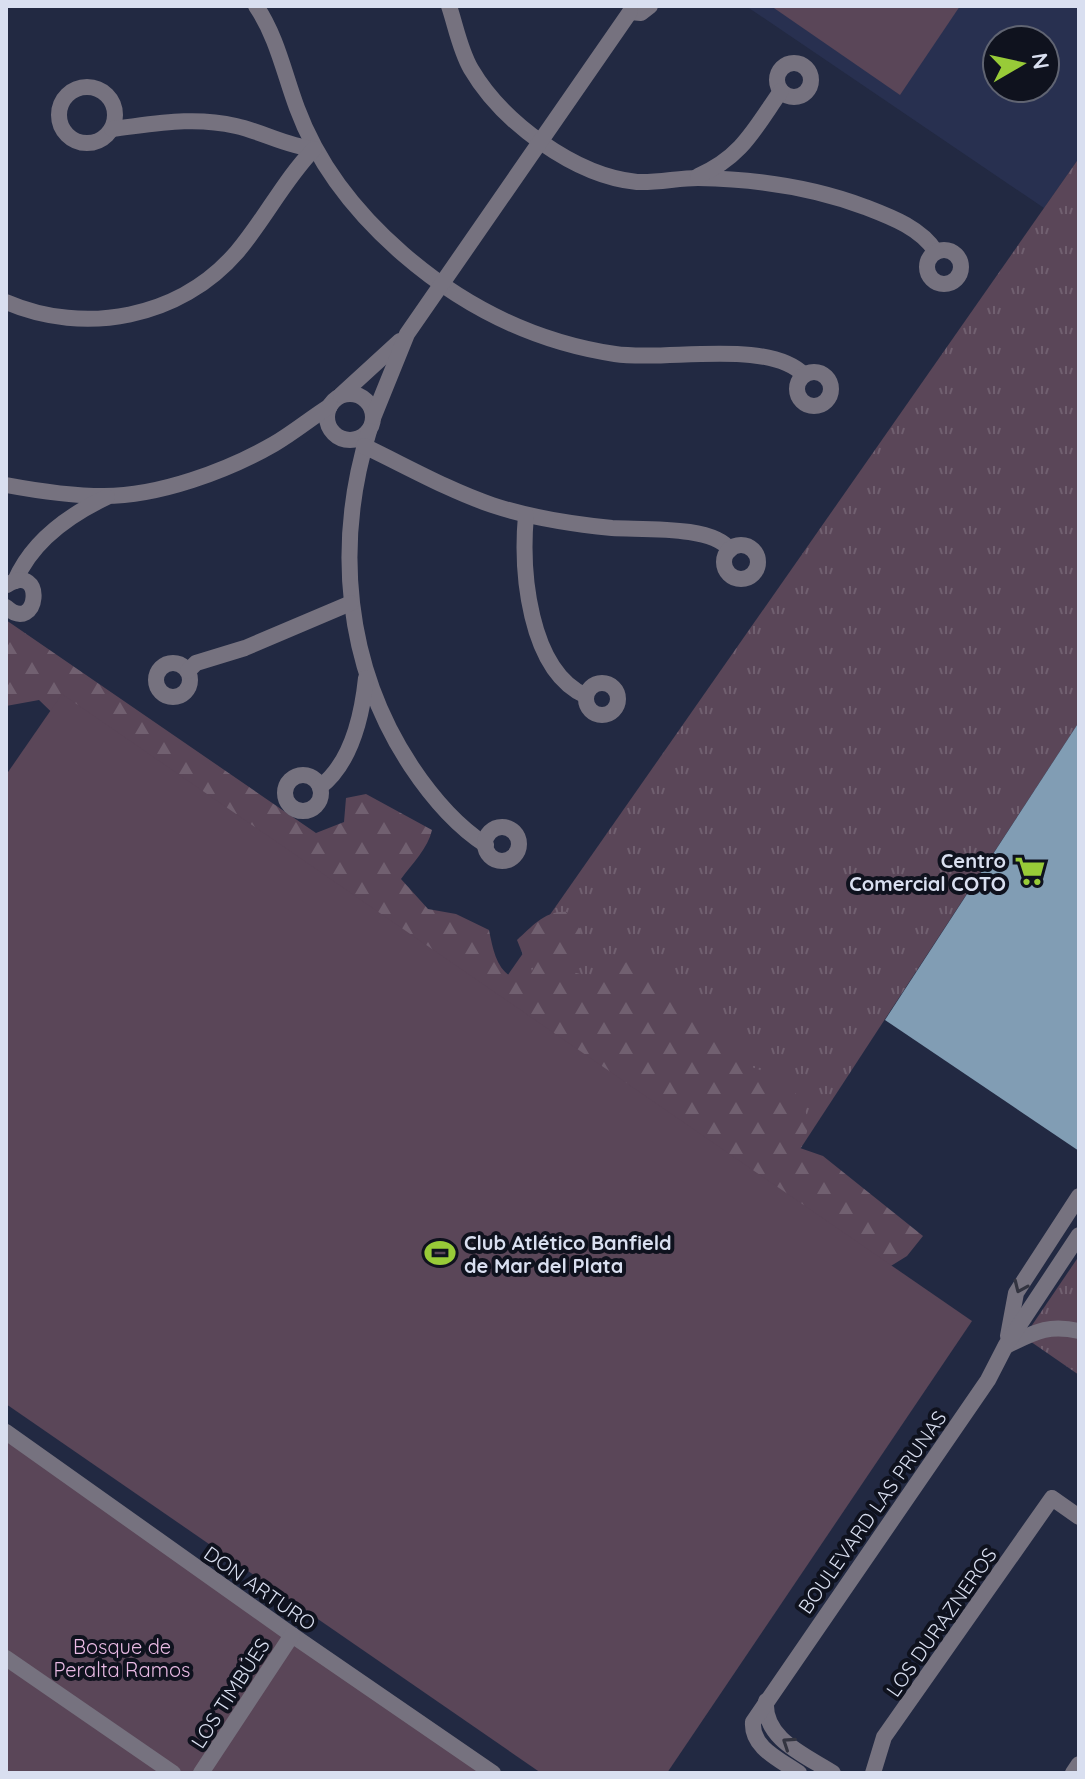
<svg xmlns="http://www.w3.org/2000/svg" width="1085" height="1779" font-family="Quicksand,sans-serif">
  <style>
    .built { fill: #283050; fill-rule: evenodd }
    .grass { fill: url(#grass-tufts) }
    .forest { fill: url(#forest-firs) }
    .green { fill: #5a4658 }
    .building { fill: #819db4 }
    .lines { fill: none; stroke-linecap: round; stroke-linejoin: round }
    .minor { stroke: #76727f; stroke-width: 16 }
    .oneway { stroke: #333440 }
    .labels { text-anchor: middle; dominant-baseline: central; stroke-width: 8; stroke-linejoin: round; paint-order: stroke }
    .poi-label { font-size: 20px; font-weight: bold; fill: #d9dff0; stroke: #0f121e; text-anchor: end }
    .street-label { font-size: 20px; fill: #d9dff0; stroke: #0f121e }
    .park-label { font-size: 20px; fill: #e9bae4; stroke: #0f121e }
  </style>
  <defs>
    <pattern id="grass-tufts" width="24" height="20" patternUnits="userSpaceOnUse" patternTransform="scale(2)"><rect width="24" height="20" fill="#5a4658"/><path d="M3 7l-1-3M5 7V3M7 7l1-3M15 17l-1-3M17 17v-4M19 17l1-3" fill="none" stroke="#716070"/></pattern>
    <pattern id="forest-firs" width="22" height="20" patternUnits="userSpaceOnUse" patternTransform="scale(2)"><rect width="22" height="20" fill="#5a4658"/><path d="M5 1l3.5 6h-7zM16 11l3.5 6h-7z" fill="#716070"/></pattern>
  </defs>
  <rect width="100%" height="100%" fill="#222942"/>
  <path class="built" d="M746,6H1079V158L1044,208ZM997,40H1045V88H997Z"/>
  <g class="grass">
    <path d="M1079,158V722L776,1186L496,992Z"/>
    <path d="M1079,1256V1375L1024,1337Z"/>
  </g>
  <path class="forest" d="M6,620L316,833L344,822L346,798L366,794L432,830C428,848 412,864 401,879L428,909L456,914L489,930C494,954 498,978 526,981L534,967L523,955L517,940C532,927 545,910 567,912L580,929L583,947L566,957V970L587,976L621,965L633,958L652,978L732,1040L748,1066C776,1074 806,1091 808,1124C809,1131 803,1141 800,1148L823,1156L923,1236L907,1256L886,1269L70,730L39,700L6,706Z"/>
  <g class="green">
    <path d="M771,6H960L900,95Z"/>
    <path d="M62,694L972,1321L667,1773H541L6,1404V775Z"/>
    <path d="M6,1432L496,1773H6Z"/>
  </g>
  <path class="building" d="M1079,722V1151L885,1020Z"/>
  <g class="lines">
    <g class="minor">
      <path d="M256,6C277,37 284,73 297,108C318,165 357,214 403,254C463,306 535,342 615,354C665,362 768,338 804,375"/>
      <path d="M449,6C456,27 460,50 471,69C502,122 575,176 637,182C658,183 678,178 698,178C755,179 812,187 865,207C891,217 921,228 936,252"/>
      <path d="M630,12L641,13L650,6"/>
      <circle cx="794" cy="80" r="17"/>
      <circle cx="87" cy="115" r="28"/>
      <path d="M112,129C155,124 193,116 236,126C263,132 286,146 314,149"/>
      <path d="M698,176C742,157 755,128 781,91"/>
      <circle cx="944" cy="267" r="17"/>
      <path d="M6,302C85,336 180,318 237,252C265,219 284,180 314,149"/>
      <circle cx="814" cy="389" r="17"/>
      <circle cx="350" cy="417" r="23"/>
      <path d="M341,395L400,341"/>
      <path d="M373,418L407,334L630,12"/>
      <path d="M369,431C334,545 345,666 411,766C431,796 455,825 486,845"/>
      <path d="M364,446C406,466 448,490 492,505C531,518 572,524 612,528C641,530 713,525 730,550"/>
      <path d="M6,485C38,491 71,496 104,496C159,496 227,471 274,444C293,433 311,418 330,406"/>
      <path d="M526,515C521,570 528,670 586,696"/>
      <circle cx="741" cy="562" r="17"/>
      <path d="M15,581C32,541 69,515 107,497"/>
      <path d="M6,607C39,636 46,561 7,585"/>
      <circle cx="173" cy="680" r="17"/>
      <path d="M188,671L196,663L245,648L351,603"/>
      <circle cx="602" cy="699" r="16"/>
      <circle cx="303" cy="793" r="18"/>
      <path d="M320,787C351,763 362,716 366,678"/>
      <circle cx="502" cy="844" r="17"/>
      <path d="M1008,1336L1016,1293L1079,1196"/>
      <path d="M1008,1345C1035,1332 1048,1324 1079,1331"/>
      <path d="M6,1432L292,1635L493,1773"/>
      <path d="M6,1658L173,1773"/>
      <path d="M766,1701C763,1739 805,1755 833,1773"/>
      <path d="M201,1773L292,1635"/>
      <path d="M799,1773C781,1760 751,1748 753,1722L988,1380L1006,1345L1079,1235"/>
      <path d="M873,1773L884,1737L1052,1498L1079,1517"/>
      <path d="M1073,1773L1079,1764"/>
    </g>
  </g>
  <defs><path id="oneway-chevron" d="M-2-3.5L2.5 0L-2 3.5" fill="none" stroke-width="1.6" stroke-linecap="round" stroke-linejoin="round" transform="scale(2)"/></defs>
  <g class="oneway">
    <use href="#oneway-chevron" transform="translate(1020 1287) rotate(114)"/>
    <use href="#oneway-chevron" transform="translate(788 1743) rotate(-146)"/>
  </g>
  <defs>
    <g id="supermarket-bare" transform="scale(2.4)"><path d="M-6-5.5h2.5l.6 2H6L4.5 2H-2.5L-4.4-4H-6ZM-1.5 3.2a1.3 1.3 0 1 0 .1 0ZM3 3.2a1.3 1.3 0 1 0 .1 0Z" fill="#98cb38" stroke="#0f121e" stroke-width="2.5" paint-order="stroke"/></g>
    <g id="stadium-bare" transform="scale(2.4)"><path d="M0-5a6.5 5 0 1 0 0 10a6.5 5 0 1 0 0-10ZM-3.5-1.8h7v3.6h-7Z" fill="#98cb38" stroke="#0f121e" stroke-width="2.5" paint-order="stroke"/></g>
  </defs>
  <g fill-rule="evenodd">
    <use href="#supermarket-bare" x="1030" y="871"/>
    <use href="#stadium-bare" x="440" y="1253"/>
  </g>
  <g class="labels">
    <g class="poi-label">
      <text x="1006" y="860">Centro<tspan x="1006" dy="23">Comercial COTO</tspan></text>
      <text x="464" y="1242" text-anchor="start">Club Atlético Banfield<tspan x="464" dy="23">de Mar del Plata</tspan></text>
    </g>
    <g class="street-label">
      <text transform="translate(872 1512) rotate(-55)">BOULEVARD LAS PRUNAS</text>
      <text transform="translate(260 1588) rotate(35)">DON ARTURO</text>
      <text transform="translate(941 1622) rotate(-55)">LOS DURAZNEROS</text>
      <text transform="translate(230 1693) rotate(-57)">LOS TIMBÚES</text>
    </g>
    <g class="park-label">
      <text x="122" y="1646">Bosque de<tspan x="122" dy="23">Peralta Ramos</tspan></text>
    </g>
  </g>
  <rect width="1085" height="1779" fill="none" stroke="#d9dff0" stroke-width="16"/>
  <g transform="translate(1021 64) rotate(81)"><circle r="38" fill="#0f121e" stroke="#606472" stroke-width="2"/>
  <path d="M0-6L14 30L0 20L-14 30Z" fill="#98cb38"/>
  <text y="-12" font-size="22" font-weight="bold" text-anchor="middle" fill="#d9dff0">N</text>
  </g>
</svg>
